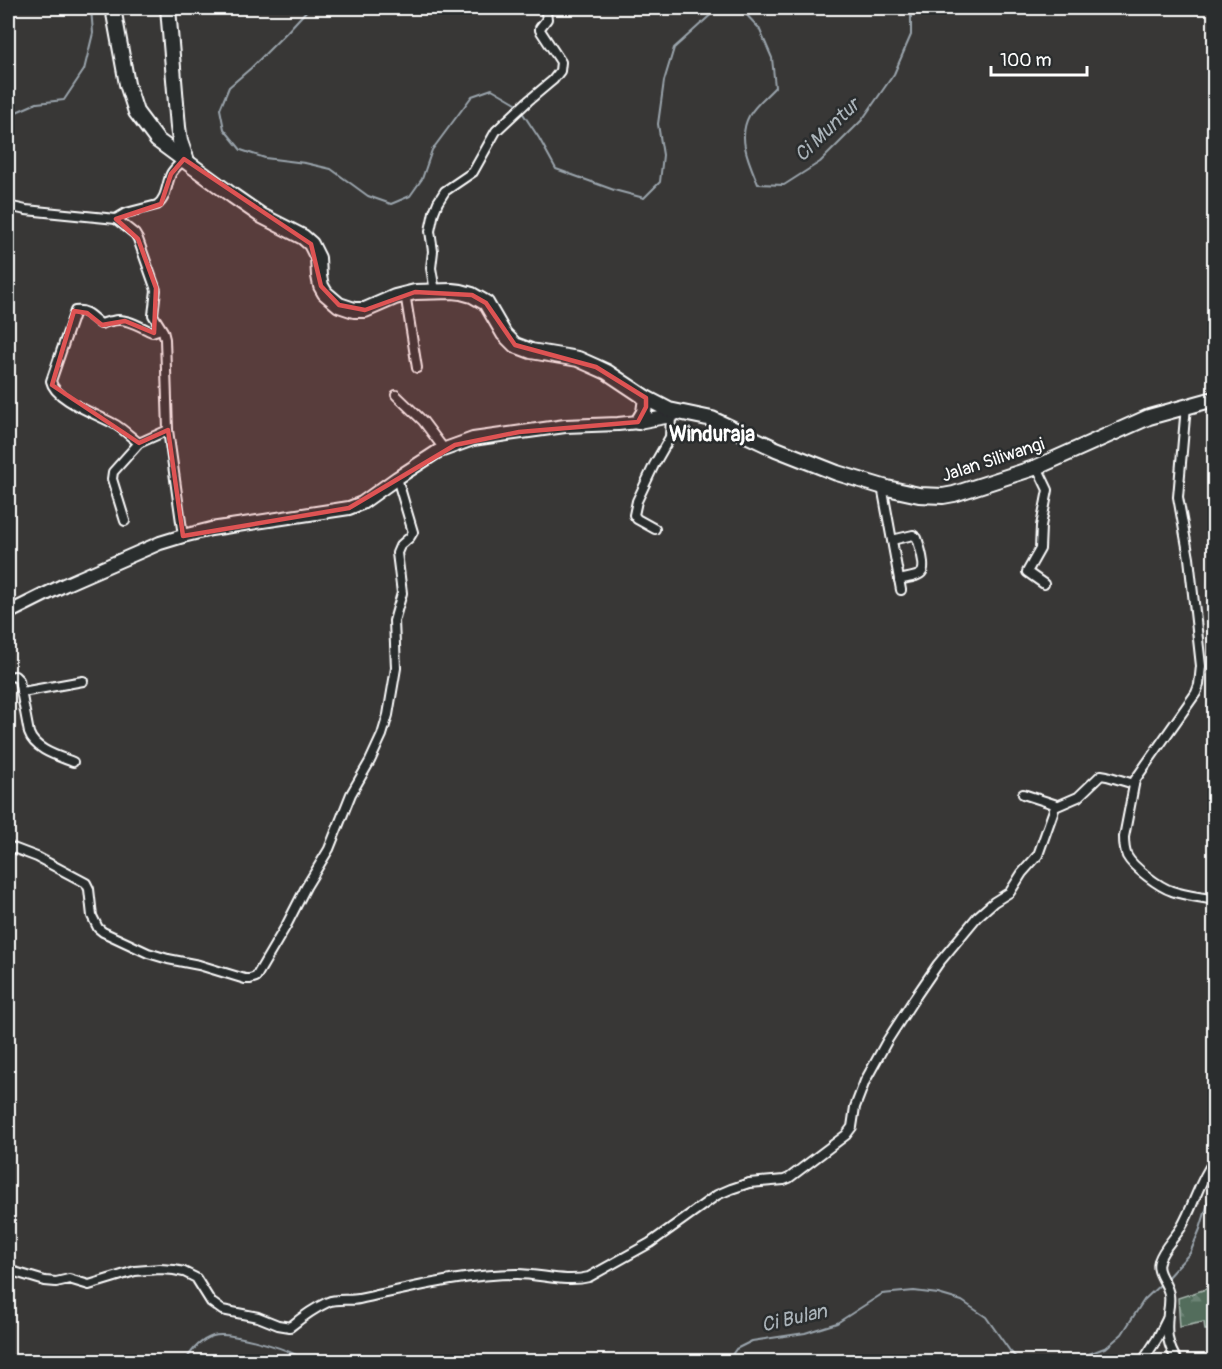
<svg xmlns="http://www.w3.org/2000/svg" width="1222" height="1369" font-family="Pangolin,sans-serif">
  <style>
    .forest { fill: url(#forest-firs); stroke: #a8b6ae; stroke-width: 1.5 }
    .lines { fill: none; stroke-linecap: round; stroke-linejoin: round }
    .stream { stroke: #9aa4ac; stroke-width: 2 }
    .street-casing { stroke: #fff; stroke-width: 12 }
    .primary-casing { stroke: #fff; stroke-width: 16 }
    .highway-casing { stroke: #fff; stroke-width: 18 }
    .street { stroke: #2a2d2e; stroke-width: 8 }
    .primary { stroke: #2a2d2e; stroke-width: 12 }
    .highway { stroke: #2a2d2e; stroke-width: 14 }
    .marked { fill: #de5353; fill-opacity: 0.2; stroke: #de5353; stroke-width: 4.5; stroke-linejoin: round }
    .labels { text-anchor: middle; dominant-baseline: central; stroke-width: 5; stroke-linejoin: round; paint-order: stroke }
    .street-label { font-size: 18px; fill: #fff; stroke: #2a2d2e }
    .water-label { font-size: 20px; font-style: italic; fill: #abb4ba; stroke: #2a2d2e }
    .quarter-label { font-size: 21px; font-weight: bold; fill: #fff; stroke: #2a2d2e }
  </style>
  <defs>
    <pattern id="forest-firs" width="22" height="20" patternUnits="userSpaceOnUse" patternTransform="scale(1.5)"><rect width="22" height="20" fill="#526d5c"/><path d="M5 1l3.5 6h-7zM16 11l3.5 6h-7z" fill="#6c8374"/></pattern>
  </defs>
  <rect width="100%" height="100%" fill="#383736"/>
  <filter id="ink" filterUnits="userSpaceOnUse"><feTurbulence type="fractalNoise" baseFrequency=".0167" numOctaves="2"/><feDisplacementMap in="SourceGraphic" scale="12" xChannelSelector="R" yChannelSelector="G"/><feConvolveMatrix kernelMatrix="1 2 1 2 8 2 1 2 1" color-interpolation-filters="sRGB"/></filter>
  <g filter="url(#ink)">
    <path class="forest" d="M1214,1282V1330H1205L1204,1322L1180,1327L1178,1298L1206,1289Z"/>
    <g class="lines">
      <g class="stream">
        <path d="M309,8L286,33L251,68L229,87L220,109L224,129L241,150L265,158L305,163L331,169L368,196L391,204L410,196L422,179L432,150L472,96L492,89L516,103L539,138L556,169L614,190L644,198L660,182L663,155L658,124L664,81L674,48L715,11L742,10L759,28L772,58L775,87C767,96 755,105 749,116C737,138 749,162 758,184L784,185L820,162L862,120L894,74L911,35V8"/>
        <path d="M8,114L14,113L37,103L64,100L84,70L93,33L91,8"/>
        <path d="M1166,1279L1190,1253L1200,1229L1214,1184"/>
        <path d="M185,1362C191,1351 201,1340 213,1336C228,1331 281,1347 296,1355L299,1362"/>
        <path d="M545,1362L547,1358L552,1356L568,1362"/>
        <path d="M626,1362L662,1357L682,1362"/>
        <path d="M727,1362L736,1349L752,1341L805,1333L837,1323L882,1294L914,1291L938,1294L962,1301L986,1317L1010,1351L1020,1362"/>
        <path d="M1050,1362L1089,1354L1107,1347L1122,1334L1144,1300L1162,1283"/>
      </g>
      <g class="street-casing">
        <g id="street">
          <path d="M8,206L26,210L116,219"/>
          <path d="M435,291L431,268L433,251L430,231L434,212L438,202L445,191L473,172L496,131L528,101L553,80L560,71L561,62L540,30V28L547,19L546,13L549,8"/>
          <path d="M405,293L417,368"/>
          <path d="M396,395L423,421L444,449"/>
          <path d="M1186,406L1178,497L1189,558L1201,666L1199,685L1196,693L1135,780L1124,837C1124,844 1124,849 1127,856C1133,867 1159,887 1172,891C1186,896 1201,897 1214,900"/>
          <path d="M139,443C131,437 124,430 116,425C100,415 55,401 51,381L75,311C87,309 92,318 101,324C105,323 108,321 112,321C126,317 140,327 152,332L161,329"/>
          <path d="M1037,467L1048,490L1041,526L1040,549L1027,572L1044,584"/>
          <path d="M882,486L901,590"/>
          <path d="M125,521L112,479L113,472L139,443L168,430"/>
          <path d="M655,529L637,519L634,515L637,501L654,465L670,437L671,416"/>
          <path d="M183,536L168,430L165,339L163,331L153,315L156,290L138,239L135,234L116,219L126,213L157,205C167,198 166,185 171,174C174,168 180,164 184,159"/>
          <path d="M892,540L913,535L917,538C919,544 926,566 922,572C919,577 905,578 899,580"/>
          <path d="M8,677L15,676L19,680L29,733C35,750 58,756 73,762"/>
          <path d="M22,692L83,681"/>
          <path d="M1023,794L1057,805"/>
          <path d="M8,846L37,857L86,883L89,889L92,916L98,928L103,932L148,953L168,959L199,965L245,979H250L256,977L286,926L306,887L329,849L351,794L370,761L382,735L388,715L396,668L394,621L402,593L397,553L400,546L410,537L413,532L397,478"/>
          <path d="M8,1270L45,1281L56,1282L69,1279L89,1285L135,1271L160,1269L174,1270L184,1272L196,1278L211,1302L222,1310L258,1317L278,1325L290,1327C301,1318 315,1308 328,1302C336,1298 349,1301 359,1299C411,1288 463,1274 517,1274C541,1274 565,1283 589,1277L650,1243L717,1195L731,1189L749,1183L784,1180L789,1178L846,1135L852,1127L855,1107L865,1081L887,1041L914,999L938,964L977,917L994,902L1010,892L1022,873L1038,855L1055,807L1078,797L1101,775L1107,776L1134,784"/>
          <path d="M1142,1362L1157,1339L1167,1319"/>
          <path d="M1178,1362C1167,1345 1166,1333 1168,1313C1169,1307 1170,1301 1169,1295C1168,1283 1155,1273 1159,1261C1163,1248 1175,1238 1182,1226C1194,1205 1199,1181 1214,1161"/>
        </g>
      </g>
      <g class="primary-casing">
        <path id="primary" d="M8,613L64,585L160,543L183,536L211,529L349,508L362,503L397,478L437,452L473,439L565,426L618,424L638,422L671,416L679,412"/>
      </g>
      <g class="highway-casing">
        <g id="highway">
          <path d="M113,8L127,84L136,112L157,140L233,196L262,216L303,237L311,244L318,258L319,276L321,286L325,293L339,305L354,310H365L395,297L415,292L452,291L461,292L472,295L486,303L504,334L515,345L531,351L578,359L596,367L607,372L646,398L669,410L712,419L776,449L837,473L887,488L919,495L943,496L954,494L1037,467L1149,417L1214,399"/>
          <path d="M168,8L178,127L180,141L187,161"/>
          <path d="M638,422L644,412L646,398"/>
        </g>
      </g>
      <use href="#street" class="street"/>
      <use href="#primary" class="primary"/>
      <use href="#highway" class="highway"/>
    </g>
  </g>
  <path class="marked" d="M184,159L311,244L321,286L339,305L365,310L415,292L472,295L486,303L515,345L596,367L646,398V407L638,422L519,432L455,445L349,508L183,536L168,430L139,443L52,385L74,311L87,313L102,325L125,321L154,333L156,288L138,239L116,219L161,204L171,174Z"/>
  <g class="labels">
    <g class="street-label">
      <text transform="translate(993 460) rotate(-18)">Jalan Siliwangi</text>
    </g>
    <g class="water-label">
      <text transform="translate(827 130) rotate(-44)">Ci Muntur</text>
      <text transform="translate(794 1318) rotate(-13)">Ci Bulan</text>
    </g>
    <g class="quarter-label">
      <text x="712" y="434">Winduraja</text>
    </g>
  </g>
  <rect width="1222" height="1369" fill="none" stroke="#2a2d2e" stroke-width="30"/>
  <rect x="15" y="15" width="1192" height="1339" fill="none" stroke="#fff" stroke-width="2" filter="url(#ink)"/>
  <path d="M991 66v9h96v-9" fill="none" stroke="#ffffff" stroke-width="3"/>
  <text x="1000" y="66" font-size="18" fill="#ffffff" stroke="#2a2d2e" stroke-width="4.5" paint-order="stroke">100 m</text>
</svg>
